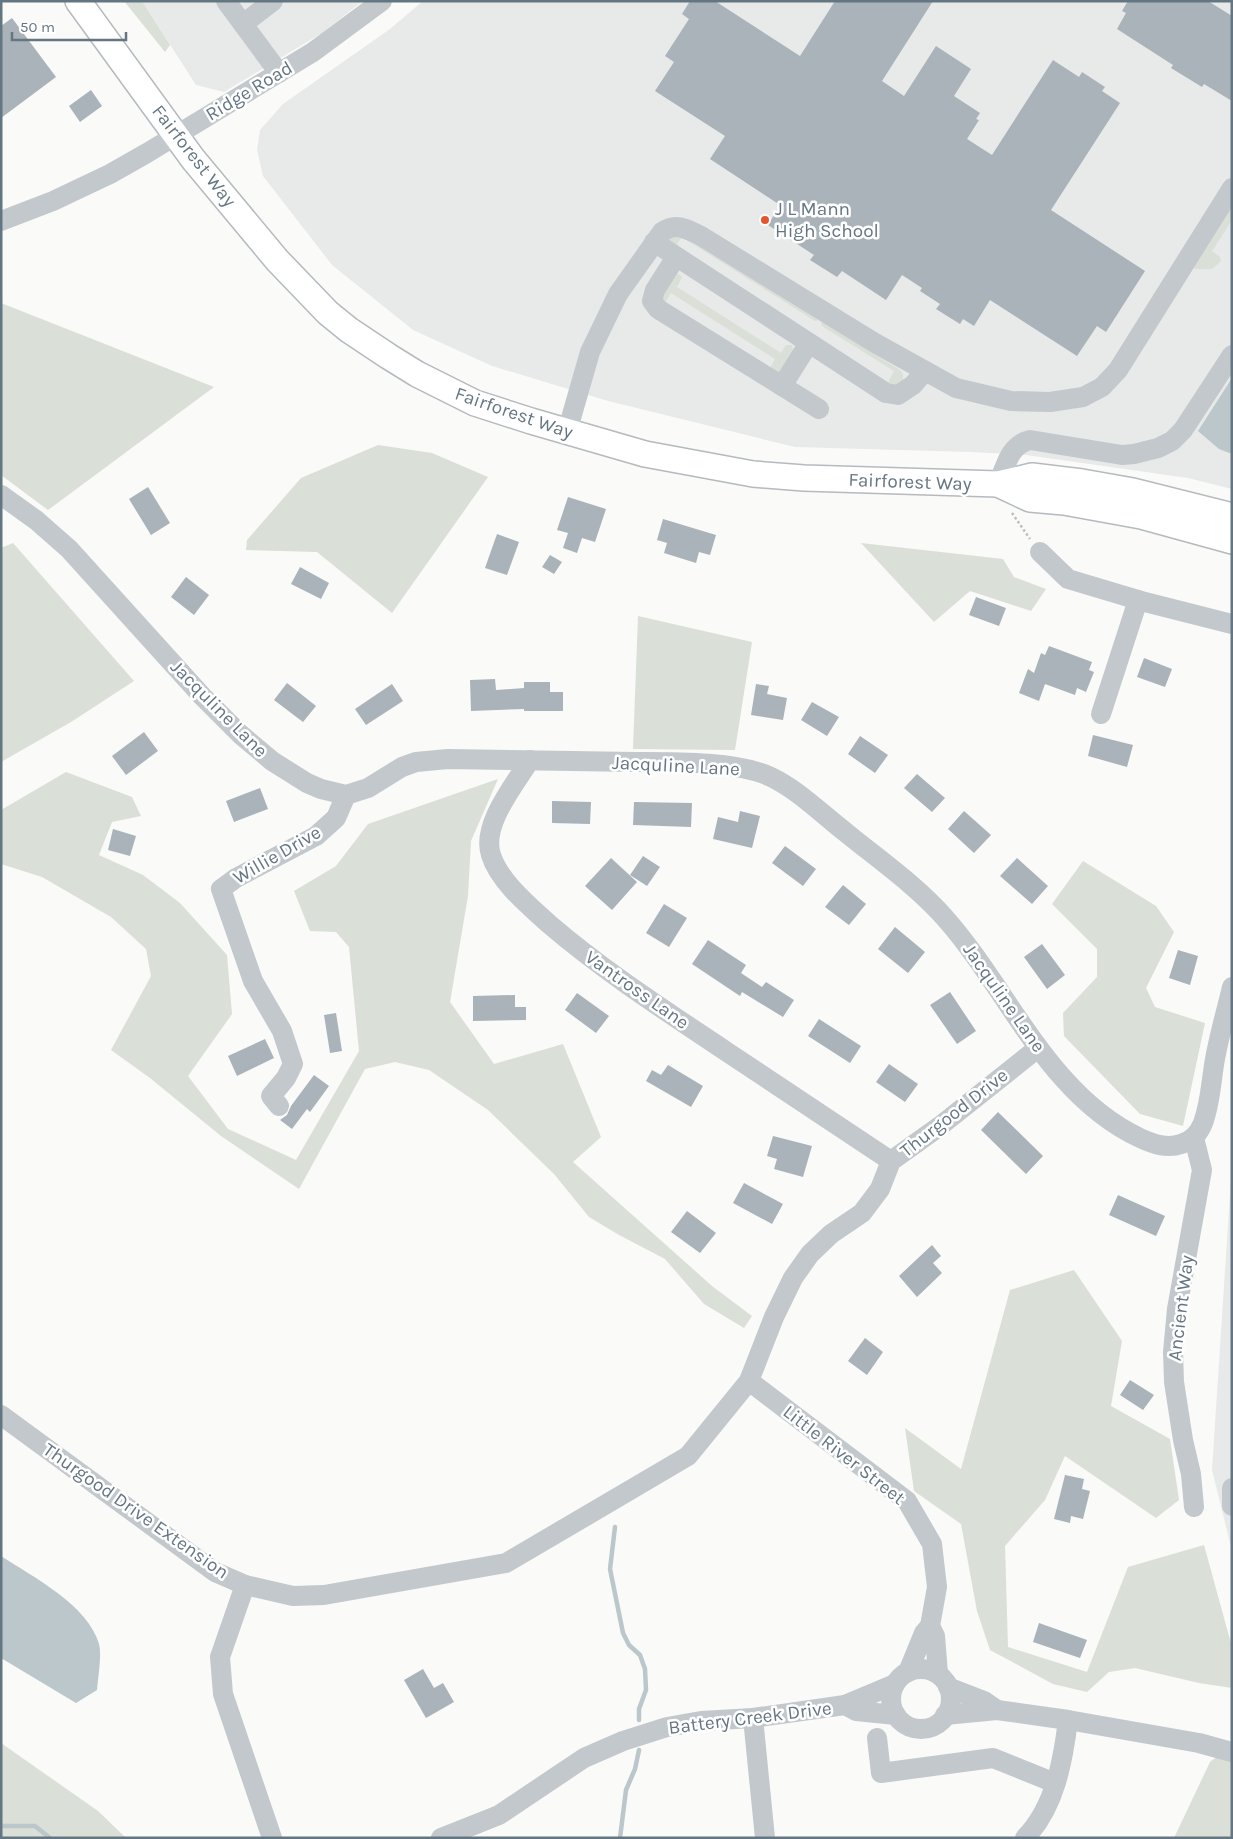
<svg xmlns="http://www.w3.org/2000/svg" width="1233" height="1839" font-family="Karla,sans-serif">
  <style>
    .built { fill: #e8e9e9 }
    .green { fill: #dadfd7 }
    .water { fill: #bbc7cb }
    .lines { fill: none; stroke-linecap: round; stroke-linejoin: round }
    .stream { stroke: #bbc7cb; stroke-width: 4.5 }
    .building { fill: #aab3b9 }
    .major-casing { stroke: #b5babe; stroke-width: 28 }
    .path { stroke: #bbbfc2; stroke-width: 2.5; stroke-dasharray: 2.5 2.5; stroke-linecap: butt }
    .minor { stroke: #c3c8cc; stroke-width: 20 }
    .major { stroke: #fff; stroke-width: 25 }
    .poi-dot { fill: #e4572e; stroke: #fff; stroke-width: 2 }
    .labels { text-anchor: middle; dominant-baseline: central; stroke-width: 5; stroke-linejoin: round; paint-order: stroke }
    .street-label { font-size: 19px; fill: #657683; stroke: #fff }
    .poi-label { font-size: 19px; fill: #657683; stroke: #fff; text-anchor: start }
  </style>
  <rect width="100%" height="100%" fill="#fafaf8"/>
  <g class="built">
    <path d="M142,1H363L322,33L224,92L196,85Z"/>
    <path d="M423,1H1232V489L1188,478L1026,455L971,452L795,447L608,401L492,366L413,330L332,265L263,176L257,150L260,130L283,104L390,29Z"/>
    <path d="M1232,1163V1551L1212,1470Z"/>
  </g>
  <g class="green">
    <path d="M124,1H142L170,45L165,52Z"/>
    <path d="M1232,206V220L1212,251L1220,257L1221,261L1212,269H1195L1194,267Z"/>
    <path d="M678,234L817,319V321H815L682,237L674,248L668,240Z"/>
    <path d="M676,274H679L682,277L677,287L781,353L786,345H792L793,350L778,374L770,368L775,359L671,293L665,303L659,298Z"/>
    <path d="M1,303L214,387L48,510L1,475Z"/>
    <path d="M822,322L900,370L903,374V381L894,386L889,383V380L894,371L822,326L821,323Z"/>
    <path d="M378,445L432,453L488,477L392,613L317,552L246,550L247,540L301,478Z"/>
    <path d="M13,543L134,681L71,722L1,762V548Z"/>
    <path d="M861,543L1003,559L1014,577L1046,589L1031,611L970,591L934,622Z"/>
    <path d="M638,616L752,642L735,750L633,749Z"/>
    <path d="M66,772L132,797L141,816L112,822L99,855L143,875L180,903L227,955L232,1014L188,1076L228,1129L296,1160L359,1051L349,947L336,932L310,931L294,891L336,866L368,824L498,779L471,841L468,896L450,1002L494,1064L563,1044L601,1137L573,1162L712,1286L752,1316L744,1328L704,1304L665,1259L619,1235L589,1217L554,1174L488,1110L429,1070L395,1062L365,1069L299,1189L221,1136L150,1078L111,1050L151,976L146,949L111,917L42,877L1,864V810Z"/>
    <path d="M1083,861L1156,906L1174,932L1146,988L1155,1007L1205,1023L1183,1126L1140,1114L1064,1036L1063,1013L1097,977V949L1052,904Z"/>
    <path d="M1074,1270L1122,1341L1111,1406L1170,1439L1179,1500L1156,1518L1065,1456L1045,1500L1005,1546L1008,1647L1087,1672L1128,1567L1204,1545L1232,1647V1688L1199,1683L1135,1668L1109,1672L1087,1692L1053,1684L990,1650L977,1611L961,1524L914,1491L905,1428L961,1469L1010,1290Z"/>
    <path d="M1,1743L98,1811L126,1838H1Z"/>
    <path d="M1232,1745V1838H1174L1210,1762Z"/>
  </g>
  <g class="water">
    <path d="M1232,378V454L1219,449L1198,431Z"/>
    <path d="M1,1556C33,1577 88,1605 99,1644C102,1655 98,1677 97,1690L76,1703L1,1658Z"/>
  </g>
  <g class="lines">
    <g class="stream">
      <path d="M615,1527L610,1569L623,1633L629,1645L640,1655L645,1669L646,1690L639,1709V1720"/>
      <path d="M1,1826H35L50,1838"/>
      <path d="M620,1838L626,1790L635,1769L639,1750"/>
    </g>
  </g>
  <g class="building">
    <path d="M690,1H715L800,56L835,1H933L882,81L904,96L936,46L971,69L954,96L980,113L976,119L979,120L967,139L992,155L1053,60L1079,77L1082,72L1105,87L1102,91L1120,103L1051,210L1145,271L1106,332L1097,326L1077,356L990,300L974,326L963,319L960,324L936,309L940,304L920,291L922,288L902,275L886,300L842,271L837,277L810,260L814,255L768,225L780,205L710,159L725,136L655,91L674,62L665,56L689,19L682,14Z"/>
    <path d="M1128,1H1208L1232,16V101L1204,84L1202,87L1171,68L1173,65L1117,29L1126,13L1122,11Z"/>
    <path d="M12,18L56,77L1,118V26Z"/>
    <path d="M91,90L102,106L80,122L69,106Z"/>
    <path d="M148,487L170,523L151,535L129,499Z"/>
    <path d="M568,497L606,509L595,542L582,538L577,553L563,548L568,533L557,530Z"/>
    <path d="M663,519L716,535L710,555L699,552L696,563L664,553L667,543L657,540Z"/>
    <path d="M497,534L519,542L507,575L485,568Z"/>
    <path d="M550,555L562,562L554,574L542,567Z"/>
    <path d="M300,567L329,583L321,599L291,584Z"/>
    <path d="M186,577L209,595L194,615L171,597Z"/>
    <path d="M976,597L1006,608L999,626L969,615Z"/>
    <path d="M1049,646L1092,662L1089,670L1094,672L1086,692L1077,688L1075,695L1045,684L1039,701L1019,693L1028,669L1034,673L1041,653L1045,655Z"/>
    <path d="M1144,658L1172,669L1165,687L1137,677Z"/>
    <path d="M495,679L496,690L524,688V682H550V692H563V711H524V709L471,711L470,680Z"/>
    <path d="M287,683L316,706L303,722L274,700Z"/>
    <path d="M392,684L403,701L366,725L355,709Z"/>
    <path d="M756,684L769,686L767,694L787,698L783,720L751,715Z"/>
    <path d="M812,702L839,717L827,736L801,720Z"/>
    <path d="M144,732L158,751L126,775L112,756Z"/>
    <path d="M1093,735L1133,745L1127,767L1088,756Z"/>
    <path d="M860,736L888,755L875,773L848,754Z"/>
    <path d="M917,774L945,798L932,812L904,788Z"/>
    <path d="M260,788L268,809L234,822L226,801Z"/>
    <path d="M552,801L591,802L590,824L552,823Z"/>
    <path d="M634,802L692,803L691,827L633,825Z"/>
    <path d="M740,811L760,816L752,848L713,839L718,817L738,822Z"/>
    <path d="M964,811L991,835L974,853L948,829Z"/>
    <path d="M113,829L136,836L130,856L108,850Z"/>
    <path d="M785,846L816,869L803,886L772,863Z"/>
    <path d="M643,856L660,867L647,886L630,875Z"/>
    <path d="M611,858L637,882L612,910L585,886Z"/>
    <path d="M1017,858L1048,886L1032,904L1000,876Z"/>
    <path d="M843,885L866,904L849,925L825,907Z"/>
    <path d="M664,904L687,918L669,947L646,933Z"/>
    <path d="M895,927L925,952L908,973L878,949Z"/>
    <path d="M708,940L746,965L741,973L762,987L766,982L794,1000L783,1017L742,992L740,996L692,964Z"/>
    <path d="M1042,944L1065,975L1047,989L1024,957Z"/>
    <path d="M1178,950L1198,956L1190,985L1169,978Z"/>
    <path d="M950,992L976,1031L957,1044L930,1005Z"/>
    <path d="M577,993L609,1016L596,1033L565,1010Z"/>
    <path d="M515,995V1007H526V1020L473,1021V996Z"/>
    <path d="M336,1013L342,1051L330,1053L324,1015Z"/>
    <path d="M819,1019L861,1046L850,1063L808,1036Z"/>
    <path d="M265,1039L274,1058L237,1076L228,1056Z"/>
    <path d="M889,1064L918,1084L905,1102L876,1082Z"/>
    <path d="M668,1065L703,1086L691,1107L646,1081L652,1070L661,1075Z"/>
    <path d="M314,1075L329,1086L310,1112L307,1109L292,1129L280,1120L287,1115L291,1106Z"/>
    <path d="M998,1112L1043,1156L1026,1174L981,1130Z"/>
    <path d="M773,1136L812,1146L803,1177L774,1169L777,1159L767,1156Z"/>
    <path d="M744,1183L783,1204L772,1224L733,1203Z"/>
    <path d="M1118,1195L1165,1216L1156,1236L1109,1215Z"/>
    <path d="M687,1211L716,1233L700,1253L671,1232Z"/>
    <path d="M932,1245L941,1256L933,1263L942,1273L917,1297L899,1276Z"/>
    <path d="M865,1338L883,1352L867,1375L848,1361Z"/>
    <path d="M1130,1380L1154,1395L1143,1410L1120,1395Z"/>
    <path d="M1065,1475L1084,1479L1082,1489L1090,1491L1083,1519L1071,1516L1070,1523L1054,1519Z"/>
    <path d="M1039,1623L1087,1640L1080,1658L1033,1642Z"/>
    <path d="M423,1669L434,1688L443,1683L454,1702L426,1718L404,1680Z"/>
  </g>
  <g class="lines">
    <g class="major-casing">
      <g id="major">
        <path d="M78,1L193,159L277,260L328,313L349,330L388,356L417,374L475,403L531,421L645,454L753,474L804,478L998,484L1032,476L1082,482L1133,491L1232,516"/>
        <path d="M998,484L1030,499L1064,502L1141,516L1232,541"/>
      </g>
    </g>
    <path class="path" d="M1012,513L1030,539"/>
    <g class="minor">
      <path d="M226,1L279,73"/>
      <path d="M243,24L273,1"/>
      <path d="M1,221L53,201L110,174L147,153L313,52L382,1"/>
      <path d="M654,242L886,393L898,395L913,385L925,371"/>
      <path d="M676,257L655,290L652,301L658,309L819,409"/>
      <path d="M782,386L809,343"/>
      <path d="M567,432L590,352L618,294L662,232C676,222 687,229 701,236L875,343L956,388L1011,401L1050,402L1083,397L1102,387L1118,370L1232,188"/>
      <path d="M998,484C1006,466 1009,445 1030,440L1122,455L1134,454L1158,448L1172,441L1183,430L1232,355"/>
      <path d="M1,495L36,520L69,549L202,696L240,734L272,761L307,783L321,789L346,795L368,788L402,767L416,762L448,759C510,760 572,761 635,762C672,762 738,761 771,777C798,790 821,813 844,831C878,859 916,885 945,918C1008,989 1049,1096 1140,1138C1153,1144 1167,1149 1181,1144C1192,1141 1199,1133 1203,1123C1210,1104 1211,1084 1214,1065C1218,1039 1226,1013 1232,987"/>
      <path d="M1040,552L1068,579L1145,602L1232,624"/>
      <path d="M1101,714L1138,600"/>
      <path d="M530,760C515,784 481,825 491,855C499,881 529,906 549,924C605,972 666,1011 727,1052C782,1089 837,1125 891,1161"/>
      <path d="M279,1106L271,1096L286,1078L293,1064L282,1031L253,981L221,889L236,878L316,836L336,818L346,795"/>
      <path d="M749,1381L907,1501L932,1544L937,1587L930,1626"/>
      <path d="M1,1415L215,1572L245,1585L293,1596L324,1595L506,1563L688,1456L749,1381L774,1317L793,1278L810,1254L831,1234L862,1213L880,1189L891,1161L940,1126L1038,1048"/>
      <path d="M1232,1488V1506"/>
      <path d="M1194,1507L1191,1474L1183,1440L1174,1382L1173,1352L1177,1309L1202,1170L1194,1138"/>
      <path d="M245,1585L220,1657L223,1694L272,1838"/>
      <circle cx="921" cy="1699" r="30"/>
      <path d="M908,1672L924,1633L930,1626L935,1636L938,1674"/>
      <path d="M895,1684L845,1705L856,1711L896,1715"/>
      <path d="M997,1710L1068,1720L1199,1743L1232,1752"/>
      <path d="M945,1715L997,1710L984,1701L948,1687"/>
      <path d="M753,1718L765,1838"/>
      <path d="M877,1738L881,1773L993,1758L1055,1783"/>
      <path d="M441,1838L499,1815L584,1758L623,1741L667,1727L701,1721L753,1718L845,1705"/>
      <path d="M1025,1838C1055,1807 1063,1761 1068,1720"/>
    </g>
    <use href="#major" class="major"/>
  </g>
  <circle class="poi-dot" cx="765" cy="220" r="5"/>
  <g class="labels">
    <g class="street-label">
      <text transform="translate(249 91) rotate(-31)">Ridge Road</text>
      <text transform="translate(194 156) rotate(52)">Fairforest Way</text>
      <text transform="translate(514 413) rotate(19)">Fairforest Way</text>
      <text transform="translate(910 482) rotate(2)">Fairforest Way</text>
      <text transform="translate(219 709) rotate(45)">Jacquline Lane</text>
      <text transform="translate(676 766) rotate(3)">Jacquline Lane</text>
      <text transform="translate(277 855) rotate(-30)">Willie Drive</text>
      <text transform="translate(637 990) rotate(35)">Vantross Lane</text>
      <text transform="translate(1004 998) rotate(55)">Jacquline Lane</text>
      <text transform="translate(954 1113) rotate(-38)">Thurgood Drive</text>
      <text transform="translate(1181 1308) rotate(-83)">Ancient Way</text>
      <text transform="translate(844 1455) rotate(38)">Little River Street</text>
      <text transform="translate(136 1511) rotate(35)">Thurgood Drive Extension</text>
      <text transform="translate(750 1718) rotate(-7)">Battery Creek Drive</text>
    </g>
    <g class="poi-label">
      <text x="775" y="209">J L Mann<tspan x="775" dy="22">High School</tspan></text>
    </g>
  </g>
  <rect width="1233" height="1839" fill="none" stroke="#657683" stroke-width="5"/>
  <path d="M12 32v8h114v-8" fill="none" stroke="#657683" stroke-width="2.5"/>
  <text x="20" y="32" font-size="15" fill="#657683" stroke="#ffffff" stroke-width="4" paint-order="stroke">50 m</text>
</svg>
